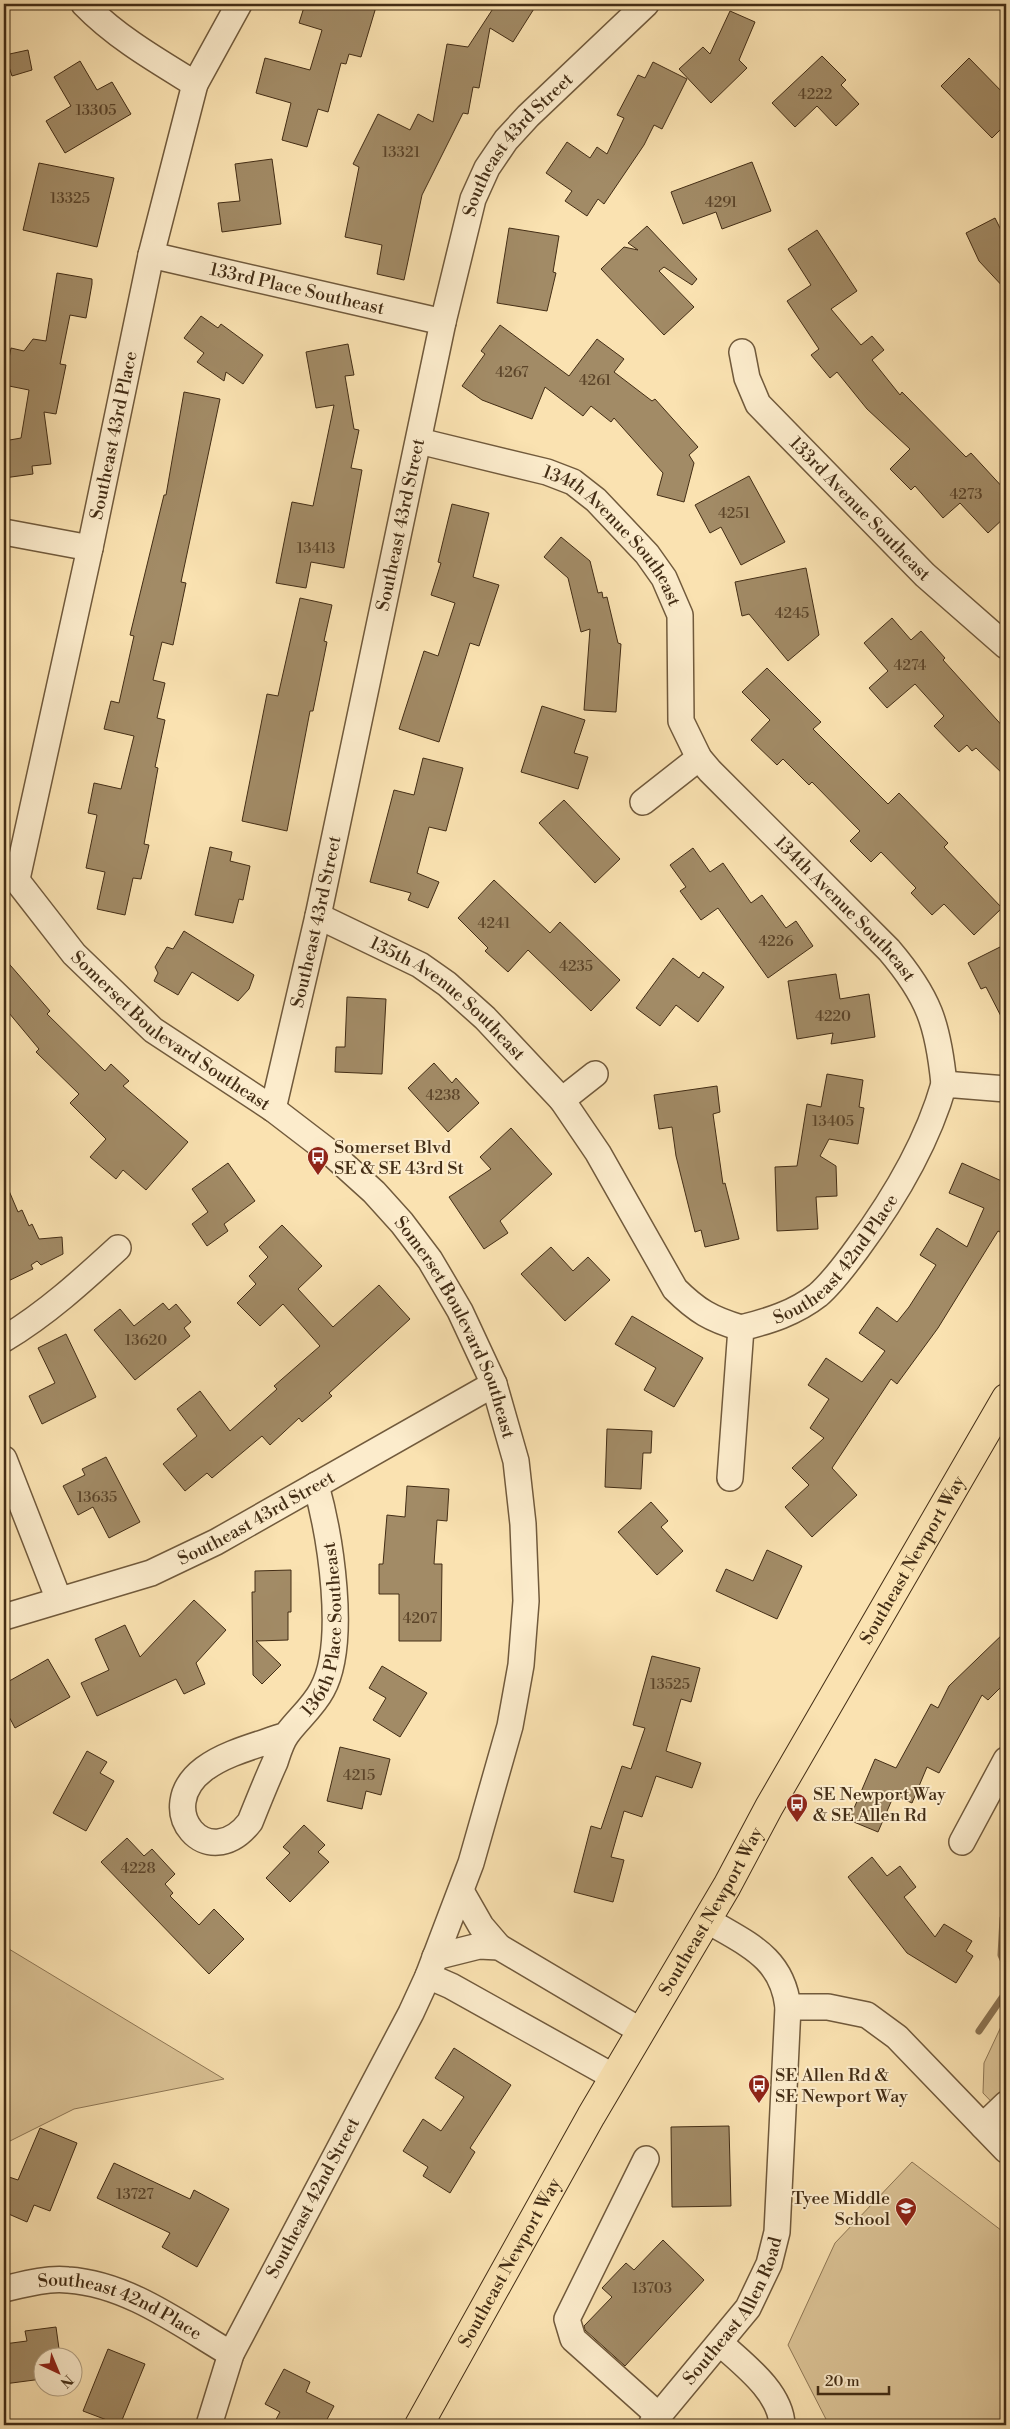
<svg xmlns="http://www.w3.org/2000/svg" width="1010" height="2429" font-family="'Libre Bodoni',serif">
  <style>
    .green { fill: #dbc396; stroke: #8f7856 }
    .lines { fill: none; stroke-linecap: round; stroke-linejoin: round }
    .stream { stroke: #8c7453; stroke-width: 7 }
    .building { fill: #a28b66; stroke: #432d15 }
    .minor-casing { stroke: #715a3c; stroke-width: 28 }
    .major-casing { stroke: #432d15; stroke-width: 30 }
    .minor { stroke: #fceccc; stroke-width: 25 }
    .major { stroke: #fae2b1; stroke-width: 28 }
    .labels { text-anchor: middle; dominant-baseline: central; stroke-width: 4; stroke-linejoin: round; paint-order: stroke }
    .number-label { font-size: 15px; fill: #5b4429 }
    .street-label { font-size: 18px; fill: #432d15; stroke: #fceccc }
    .poi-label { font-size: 18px; fill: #432d15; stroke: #fceccc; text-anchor: start }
  </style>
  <rect width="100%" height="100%" fill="#fae2b1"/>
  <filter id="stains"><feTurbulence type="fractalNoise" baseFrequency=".004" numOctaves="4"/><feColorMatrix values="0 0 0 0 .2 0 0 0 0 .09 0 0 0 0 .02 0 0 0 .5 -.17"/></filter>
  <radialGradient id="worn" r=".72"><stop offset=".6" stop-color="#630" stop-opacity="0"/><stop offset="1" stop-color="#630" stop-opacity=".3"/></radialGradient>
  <g class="green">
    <path d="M4,1946L224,2079L74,2109L4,2144Z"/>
    <path d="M1006,2016V2117L983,2093L984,2063Z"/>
    <path d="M912,2162L1006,2234V2425H829L788,2345L835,2243Z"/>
  </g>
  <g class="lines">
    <g class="stream">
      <path d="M1006,1914L1003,1918L1001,1955L1006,1966"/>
      <path d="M979,2031L1006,1992"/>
    </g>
  </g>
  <g class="building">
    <path d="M305,4H365L376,7L361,57L349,54L346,64L341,63L328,112L318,109L307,147L282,140L291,103L256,93L265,58L310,70L322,30L299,23Z"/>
    <path d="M496,4H537L513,42L490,28L479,88L473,87L468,114L463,113L422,195L404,280L377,274L382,245L345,237L359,167L353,164L378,114L410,130L418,114L433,122L447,44L468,47Z"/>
    <path d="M730,11L755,22L739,60L747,68L711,103L679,69L703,47L710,54Z"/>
    <path d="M28,50L32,70L12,76L5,55Z"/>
    <path d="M822,56L846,80L841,85L859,104L836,126L817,106L795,127L772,103Z"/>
    <path d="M969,58L1006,96V124L992,138L941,86Z"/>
    <path d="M80,61L97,90L112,82L131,114L65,153L46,121L71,106L54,77Z"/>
    <path d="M653,62L687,79L662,129L654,125L644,145L604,204L598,199L587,216L565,201L572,191L546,173L567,142L590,158L597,147L607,154L624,118L617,115L638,75L645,78Z"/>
    <path d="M272,159L281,224L222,232L218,203L240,201L235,164Z"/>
    <path d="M752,162L771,211L722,229L716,212L683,224L671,192Z"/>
    <path d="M39,163L114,178L97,247L23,230Z"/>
    <path d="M995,218L1006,240V290L979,261L966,233Z"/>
    <path d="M647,226L697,279L692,285L664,267L659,271L694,307L664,335L601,269L624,247L638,250L628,243Z"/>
    <path d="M509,228L559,236L553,272L556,273L547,311L497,303Z"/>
    <path d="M817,230L857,291L831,309L861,345L872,336L884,350L872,360L900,395L902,392L966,457L971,453L1006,491V516L988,533L960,503L943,518L915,486L911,490L890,469L910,449L867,409L837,372L830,378L811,355L819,349L787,301L811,285L788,249Z"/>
    <path d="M57,273L92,279V284L86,318L70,315L60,364L66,365L56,414L44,412L51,464L32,466L33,474L4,478V441L21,438L29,390L4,385L11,348L24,351L33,339L46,341Z"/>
    <path d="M201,316L218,328L221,324L263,355L243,384L226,372L224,381L197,362L204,353L184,338Z"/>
    <path d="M500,325L569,376L597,339L624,359L614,372L652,401L655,399L698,447L689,455L694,463L684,502L657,495L663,473L614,418L611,422L591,406L583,416L545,387L532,419L482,400L462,386L485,354L481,351Z"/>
    <path d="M348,344L354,375L345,376L354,429L359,430L351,468L362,470L344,568L311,562L306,588L276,583L292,502L313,506L334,405L316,408L306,352Z"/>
    <path d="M184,392L220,399L181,582L186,583L173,645L162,642L153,680L165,683L157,718L165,720L155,767L158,768L144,844L149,845L141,879L133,878L125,915L97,909L105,872L86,868L97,815L88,813L94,783L121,789L134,736L104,729L111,701L119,703L134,636L130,635L164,495H166Z"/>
    <path d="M749,476L785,542L741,565L721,527L710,533L695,505Z"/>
    <path d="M452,504L489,513L473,577L499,585L479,646L470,643L439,742L399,729L424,651L438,656L455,603L431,595L441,563L438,562Z"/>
    <path d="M561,537L590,561L598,593L602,592L603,598L607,597L618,643L621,644L616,712L584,710L590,629L581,632L568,578L544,557Z"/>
    <path d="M806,568L819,635L788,661L749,614L742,616L735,582Z"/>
    <path d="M300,598L332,605L324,641L327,642L313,711H310L287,831L242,821L267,694L278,696Z"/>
    <path d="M892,618L911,640L921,631L945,658L943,660L1006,730V777L976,748L972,751L967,745L959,752L934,726L944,716L915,684L887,708L869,688L888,671L864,643Z"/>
    <path d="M767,668L821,722L813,729L888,804L899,793L948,843L944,847L1002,908L974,935L944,904L932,915L911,893L916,888L881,852L871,862L850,841L860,831L812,782L809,785L783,759L777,765L751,740L770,720L742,692Z"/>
    <path d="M542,706L585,720L574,753L588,757L578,789L521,772Z"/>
    <path d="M423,758L463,768L446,831L429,827L417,873L439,882L428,908L408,900L411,893L370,882L394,790L414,795Z"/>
    <path d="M564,800L620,859L595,883L539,823Z"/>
    <path d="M210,847L232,852L230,861L250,866L243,900L239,899L233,923L195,915Z"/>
    <path d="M693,848L710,872L723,863L751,903L762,895L786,928L796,921L813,946L768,978L718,908L701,920L680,891L686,887L670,865Z"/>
    <path d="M494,880L550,933L560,922L620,980L591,1011L528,950L508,972L485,951L488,948L458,918Z"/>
    <path d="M184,931L254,975L249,989L238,1001L192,972L178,995L154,981L158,973L155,967L167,947L173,949Z"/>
    <path d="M1006,944V1026L986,987L981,989L968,963Z"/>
    <path d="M4,958L50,1011L47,1014L105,1071L111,1064L129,1081L123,1086L188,1142L146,1190L123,1170L116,1179L90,1157L106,1139L70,1103L79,1094L36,1052L39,1049L4,1007Z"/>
    <path d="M673,958L699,978L703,972L724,987L698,1022L676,1005L660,1026L636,1008Z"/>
    <path d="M836,974L840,999L869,994L875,1037L831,1044L833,1033L797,1039L788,981Z"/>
    <path d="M347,997L386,999L382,1074L335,1072L336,1047H345Z"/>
    <path d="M434,1063L452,1083L456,1078L479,1103L448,1132L408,1088Z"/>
    <path d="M827,1074L863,1080L859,1107L864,1108L858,1144L829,1139L820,1156L836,1166L837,1196L816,1197L818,1229L777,1231L775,1167L797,1166L807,1104L821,1107Z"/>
    <path d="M717,1086L720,1112L713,1114L723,1184L725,1183L739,1239L705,1247L701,1230L695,1232L676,1156L672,1127L659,1129L654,1095Z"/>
    <path d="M511,1128L552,1174L500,1221L508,1233L484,1249L449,1197L491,1169L480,1157Z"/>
    <path d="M228,1163L255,1201L224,1224L228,1231L207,1246L192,1224L208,1212L192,1189Z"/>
    <path d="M962,1163L1006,1183V1235L998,1231L938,1328L897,1384L891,1379L832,1468L857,1495L812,1537L785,1507L809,1485L792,1468L824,1438L810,1428L829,1399L808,1385L826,1358L862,1382L885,1351L859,1333L877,1307L897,1322L909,1307L936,1265L920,1255L937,1228L967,1247L984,1208L949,1193Z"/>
    <path d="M4,1179L18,1212L22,1210L29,1226L32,1224L39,1239L62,1237L63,1254L41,1265L37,1261L31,1265L33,1269L4,1283Z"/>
    <path d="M282,1225L322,1266L298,1289L333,1327L379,1285L410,1319L329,1393L332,1396L302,1422L299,1418L270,1445L262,1436L212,1478L207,1473L185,1491L163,1464L197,1436L177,1409L200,1391L230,1431L277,1389L274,1386L320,1346L283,1304L260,1326L237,1303L256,1284L249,1276L268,1257L259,1247Z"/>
    <path d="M551,1247L573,1271L588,1257L610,1280L565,1321L521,1274Z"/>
    <path d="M163,1303L169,1310L176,1304L191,1322L184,1328L190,1336L135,1380L94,1330L120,1309L134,1326Z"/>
    <path d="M632,1316L703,1358L674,1407L644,1390L656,1368L615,1344Z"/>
    <path d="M66,1334L96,1397L42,1424L29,1396L55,1383L38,1348Z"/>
    <path d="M607,1429L652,1431L651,1453H643L641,1489L605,1487Z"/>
    <path d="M106,1457L140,1522L109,1538L93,1507L78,1515L63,1486L85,1475L82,1469Z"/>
    <path d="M407,1486L449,1489L447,1521L437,1520L434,1564H442L441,1641H399V1594H379V1564H383L387,1515L405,1517Z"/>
    <path d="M651,1502L668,1521L661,1527L683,1551L657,1575L618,1532Z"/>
    <path d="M767,1550L802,1566L777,1619L716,1591L726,1569L753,1581Z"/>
    <path d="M291,1570V1612H288V1640L256,1641L281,1665L262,1684L253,1675L252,1592H255V1571Z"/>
    <path d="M194,1600L226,1630L196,1663L205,1684L184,1694L176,1679L97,1716L81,1683L109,1670L95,1639L125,1625L140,1657Z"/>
    <path d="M1006,1631V1682L988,1700L982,1695L939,1773L927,1767L912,1803L894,1795L878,1832L849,1820L875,1759L896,1768L931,1704L938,1708L949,1686Z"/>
    <path d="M652,1656L700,1668L691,1702L681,1699L666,1751L701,1763L692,1788L656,1776L642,1817L624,1811L611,1857L624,1860L613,1902L574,1892L591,1826L601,1829L622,1766L631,1769L645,1728L633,1725Z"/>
    <path d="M48,1659L70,1697L15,1728L4,1707V1684Z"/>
    <path d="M382,1666L427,1693L400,1737L373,1720L386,1698L369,1688Z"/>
    <path d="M340,1747L390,1759L381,1795L366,1791L362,1809L327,1801Z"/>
    <path d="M87,1751L107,1762L100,1773L114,1781L86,1831L53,1813Z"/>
    <path d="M304,1825L325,1845L318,1852L329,1862L290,1902L266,1878L290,1853L283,1847Z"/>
    <path d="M127,1838L144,1856L152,1849L175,1874L165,1884L173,1893L170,1896L199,1925L214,1909L244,1939L209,1974L101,1862Z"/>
    <path d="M872,1857L887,1876L900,1866L916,1887L904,1897L935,1937L944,1924L972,1941L966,1951L973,1956L956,1983L907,1953L848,1877Z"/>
    <path d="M454,2048L511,2085L470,2148L475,2152L450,2193L423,2176L428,2167L403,2151L423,2119L441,2131L464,2097L435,2078Z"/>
    <path d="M729,2126L731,2206L672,2207L671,2127Z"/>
    <path d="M40,2128L77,2143L50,2211L34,2205L27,2222L4,2212V2190L9,2177L18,2180Z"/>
    <path d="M114,2163L190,2199L194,2190L229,2209L197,2267L162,2247L170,2233L97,2198Z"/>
    <path d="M663,2240L704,2280L625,2366L585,2330L584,2326L612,2297L602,2288L626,2263L634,2270Z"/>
    <path d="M56,2327L60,2356H42V2379L4,2384V2344L27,2341L25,2331Z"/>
    <path d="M108,2349L145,2364L120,2425L83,2411Z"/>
    <path d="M284,2369L310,2382L306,2392L334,2406L324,2425H273L280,2412L265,2404Z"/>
  </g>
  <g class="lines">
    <g class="minor-casing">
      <g id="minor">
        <path d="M84,4C116,37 156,60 195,84"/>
        <path id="s1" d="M151,255L443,322"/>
        <path id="s2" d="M742,352L747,378L758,404L925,575L1006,646"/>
        <path id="s3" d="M419,441L547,472L573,482L596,500L647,554L664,578L680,615L681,721L699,758L710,771L889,950C929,997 938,1024 944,1084"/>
        <path d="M4,532L90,548"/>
        <path d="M643,802L699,758"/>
        <path id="s4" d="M4,864L74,954L153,1030L273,1109L333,1155L374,1192L402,1223L430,1260L460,1311L494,1384L516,1461L523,1524L526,1601L521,1665L510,1726L471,1863L428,1976L411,2013L231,2354L209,2425"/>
        <path id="s5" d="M17,879L90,548L151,255L195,84L239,4"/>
        <path id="s6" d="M318,916L420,965L447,984L485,1018L562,1100L598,1153L675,1289C697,1311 711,1319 741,1328"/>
        <path d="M562,1100L595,1074"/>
        <path id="s7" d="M273,1109L318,916L443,322L473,199L487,168L506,140L528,116L646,4"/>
        <path d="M4,1339C46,1314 82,1281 118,1248"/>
        <path d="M4,1459L59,1600"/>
        <path id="s8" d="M730,1478L741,1328C769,1321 795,1313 818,1295C833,1282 845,1265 857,1249C894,1199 927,1144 944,1084L1006,1089"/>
        <path id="s9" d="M4,1617L151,1573L216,1542L494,1384"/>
        <path id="s10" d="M286,1735C259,1745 227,1752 204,1769C151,1809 208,1876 250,1822C258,1802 266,1782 275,1762C278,1753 281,1742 287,1734C298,1719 313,1707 322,1690C348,1643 330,1535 316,1485"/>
        <path d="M962,1842L1006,1760"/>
        <path d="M461,1891L481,1926L499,1947"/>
        <path d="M435,1957L479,1946L499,1947L641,2031"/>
        <path d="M428,1976L451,1986L614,2077"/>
        <path d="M788,2007H828L867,2015L897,2037L1006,2150"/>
        <path d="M983,2126L1006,2104"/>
        <path d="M646,2159L567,2319L573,2339L658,2415"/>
        <path id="s11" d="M4,2289C25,2284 46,2278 68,2280C128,2284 180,2324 231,2354"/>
        <path d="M720,2343C743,2364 781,2392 782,2425"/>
        <path id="s12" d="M651,2425L748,2308L769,2264L777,2232L788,2007C782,1956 746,1944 707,1920"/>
      </g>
    </g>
    <g class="major-casing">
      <g id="major">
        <path id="s13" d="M419,2425L591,2116L727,1886L769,1807L1006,1398"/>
      </g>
    </g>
    <use href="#minor" class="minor"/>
    <use href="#major" class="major"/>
  </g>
  <defs>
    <g id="bus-pin" transform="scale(1.125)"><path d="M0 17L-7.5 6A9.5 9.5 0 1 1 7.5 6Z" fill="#8f2418" stroke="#fceccc"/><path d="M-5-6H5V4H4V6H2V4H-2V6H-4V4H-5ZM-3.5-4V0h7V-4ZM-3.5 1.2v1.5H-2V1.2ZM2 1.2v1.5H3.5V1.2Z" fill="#fff"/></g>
    <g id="school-pin" transform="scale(1.125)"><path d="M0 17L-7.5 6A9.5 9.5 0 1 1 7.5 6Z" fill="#8f2418" stroke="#fceccc"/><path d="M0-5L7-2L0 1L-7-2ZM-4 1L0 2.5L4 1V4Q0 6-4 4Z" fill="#fff"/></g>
  </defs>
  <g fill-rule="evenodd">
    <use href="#bus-pin" x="318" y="1157"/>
    <use href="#bus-pin" x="797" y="1804"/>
    <use href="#bus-pin" x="759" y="2085"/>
    <use href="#school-pin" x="906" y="2208"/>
  </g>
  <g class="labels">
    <g class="number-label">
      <text x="815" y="94">4222</text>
      <text x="96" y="110">13305</text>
      <text x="401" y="152">13321</text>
      <text x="70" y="198">13325</text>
      <text x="721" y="202">4291</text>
      <text x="512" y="372">4267</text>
      <text x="595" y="380">4261</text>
      <text x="966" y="494">4273</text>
      <text x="734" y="513">4251</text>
      <text x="316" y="548">13413</text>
      <text x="792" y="613">4245</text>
      <text x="910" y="665">4274</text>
      <text x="494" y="923">4241</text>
      <text x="776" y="941">4226</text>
      <text x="576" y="966">4235</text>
      <text x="833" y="1016">4220</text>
      <text x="443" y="1095">4238</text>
      <text x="833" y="1121">13405</text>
      <text x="146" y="1340">13620</text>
      <text x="97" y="1497">13635</text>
      <text x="420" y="1618">4207</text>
      <text x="670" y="1684">13525</text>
      <text x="359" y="1775">4215</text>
      <text x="138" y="1868">4228</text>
      <text x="135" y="2194">13727</text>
      <text x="652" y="2288">13703</text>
    </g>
    <g class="street-label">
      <text stroke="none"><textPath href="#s7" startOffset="1002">Southeast 43rd Street</textPath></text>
      <text stroke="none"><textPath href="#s1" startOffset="150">133rd Place Southeast</textPath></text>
      <text stroke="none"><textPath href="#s5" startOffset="454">Southeast 43rd Place</textPath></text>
      <text stroke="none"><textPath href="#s2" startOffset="201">133rd Avenue Southeast</textPath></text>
      <text stroke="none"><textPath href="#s7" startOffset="598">Southeast 43rd Street</textPath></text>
      <text stroke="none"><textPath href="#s3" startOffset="225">134th Avenue Southeast</textPath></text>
      <text stroke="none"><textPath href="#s3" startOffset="690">134th Avenue Southeast</textPath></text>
      <text stroke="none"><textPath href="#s7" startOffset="192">Southeast 43rd Street</textPath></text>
      <text stroke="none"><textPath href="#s6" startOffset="155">135th Avenue Southeast</textPath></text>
      <text stroke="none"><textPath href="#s4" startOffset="238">Somerset Boulevard Southeast</textPath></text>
      <text stroke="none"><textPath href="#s8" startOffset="272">Southeast 42nd Place</textPath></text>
      <text stroke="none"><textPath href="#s4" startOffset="658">Somerset Boulevard Southeast</textPath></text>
      <text stroke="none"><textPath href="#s9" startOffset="272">Southeast 43rd Street</textPath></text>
      <text stroke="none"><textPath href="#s13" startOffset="996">Southeast Newport Way</textPath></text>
      <text stroke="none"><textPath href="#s10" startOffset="441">136th Place Southeast</textPath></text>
      <text stroke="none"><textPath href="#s13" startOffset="591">Southeast Newport Way</textPath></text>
      <text transform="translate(313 2198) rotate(-62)">Southeast 42nd Street</text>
      <text stroke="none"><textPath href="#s13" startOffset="186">Southeast Newport Way</textPath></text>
      <text stroke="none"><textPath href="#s12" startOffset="142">Southeast Allen Road</textPath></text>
      <text stroke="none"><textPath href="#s11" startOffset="122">Southeast 42nd Place</textPath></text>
    </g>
    <g class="poi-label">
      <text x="334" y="1147">Somerset Blvd<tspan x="334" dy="21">SE &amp; SE 43rd St</tspan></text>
      <text x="813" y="1794">SE Newport Way<tspan x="813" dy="21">&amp; SE Allen Rd</tspan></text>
      <text x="775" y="2075">SE Allen Rd &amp;<tspan x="775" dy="21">SE Newport Way</tspan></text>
      <text x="890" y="2198" text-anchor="end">Tyee Middle<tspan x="890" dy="21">School</tspan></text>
    </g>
  </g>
  <rect width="1010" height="2429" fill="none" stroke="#fae2b1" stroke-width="20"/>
  <rect x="5" y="5" width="1000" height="2419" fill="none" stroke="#432d15" stroke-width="2.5"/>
  <rect x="10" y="10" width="990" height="2409" fill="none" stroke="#432d15"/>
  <g transform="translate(58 2372) rotate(136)"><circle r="24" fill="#fceccc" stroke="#b2a083"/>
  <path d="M0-4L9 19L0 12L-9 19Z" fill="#8f2418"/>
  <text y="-8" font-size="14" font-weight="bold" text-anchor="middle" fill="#432d15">N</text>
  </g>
  <path d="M818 2386v8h71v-8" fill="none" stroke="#432d15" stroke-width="2.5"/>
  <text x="825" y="2386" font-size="15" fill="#432d15" stroke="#fceccc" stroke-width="4" paint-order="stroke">20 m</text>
  <rect width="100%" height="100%" filter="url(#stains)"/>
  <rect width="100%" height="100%" fill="url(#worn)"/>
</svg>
